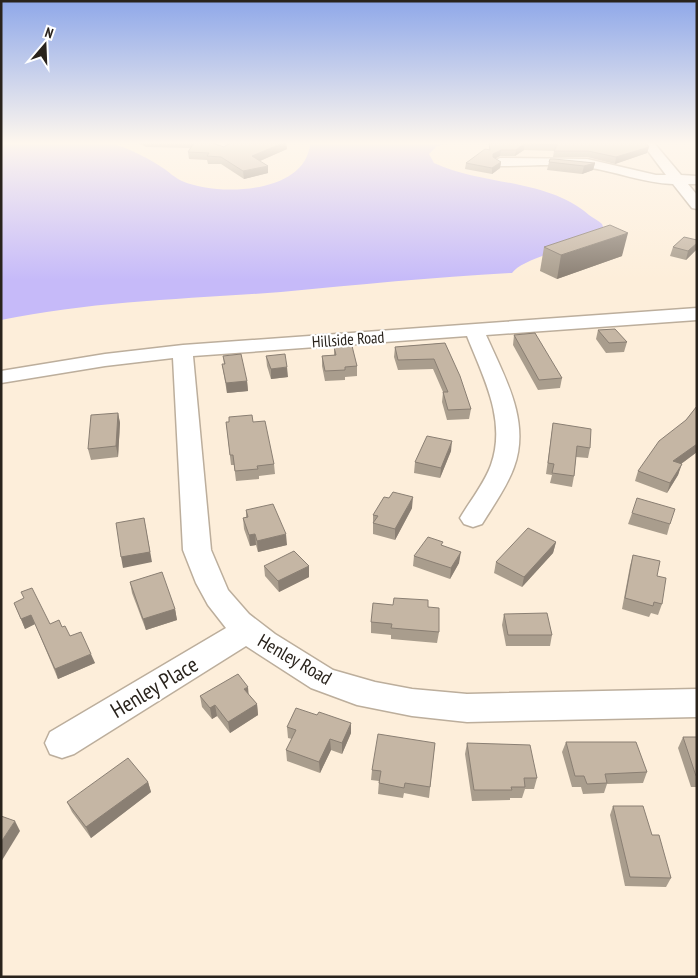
<svg xmlns="http://www.w3.org/2000/svg" width="698" height="978" font-family="'PT Sans Narrow',sans-serif">
  <style>
    .green { fill: #c6baf9 }
    .lines { fill: none; stroke-linecap: round; stroke-linejoin: round }
    .minor-casing { stroke: #bcae9c; stroke-width: 3 }
    .minor { fill: #fff; fill-rule: evenodd }
    .wall { fill: #a99d8d }
    .shaded-wall { fill: #8a7f73 }
    .building { fill: #c5b6a4; stroke: #8a7f73 }
    .labels { text-anchor: middle; dominant-baseline: central; stroke-width: 4.5; stroke-linejoin: round; paint-order: stroke }
    .far-street-label { font-size: 16px; fill: #29231c; stroke: #fff }
    .street-label { font-size: 19px; fill: #29231c; stroke: #fff }
    .near-street-label { font-size: 22px; fill: #29231c; stroke: #fff }
  </style>
  <rect width="100%" height="100%" fill="#fdeeda"/>
  <path class="green" d="M1,143C25,143 49,143 74,143C85,143 97,141 108,143C123,145 150,159 163,168C169,172 175,178 182,181C218,197 307,194 310,143H447L437,146L429,154L434,163C483,186 546,178 589,215C593,218 599,221 602,224C604,228 604,235 605,239C585,244 523,257 512,273C435,277 358,285 281,292C187,299 93,301 1,320Z"/>
  <g class="lines">
    <g class="minor-casing">
      <g id="minor">
        <path d="M642,143H654L681,175L697,176V184H688L697,195V209L692,208L673,184C643,183 615,171 585,167C557,163 528,166 500,166L493,162L500,158L587,159L656,175H666Z"/>
        <path d="M697,308V320L486,335C504,376 531,421 514,467C507,487 493,506 482,524L473,527L464,524L460,518C470,501 484,484 491,465C507,420 483,377 467,336L193,356L211,550L228,590L249,614L275,634L333,670L375,682L412,689L467,694L697,689V717L467,722L412,716L357,705L311,688L246,646L74,754L62,758L50,754L45,743L50,732L226,628L208,605L196,583L183,550L173,358L105,366L1,383V371L105,354L183,345Z"/>
      </g>
    </g>
    <use href="#minor" class="minor"/>
  </g>
  <g class="wall">
    <path d="M138,143H213L224,147L227,145L224,143H286L287,149L260,161L268,173L244,179L221,164H208L207,160L189,159L188,152L190,148L146,147Z"/>
    <path d="M489,143H646L647,153L615,164L587,157H553L554,151L524,150L515,156H500L495,159L501,162L500,168L492,174L465,169L466,163L489,150Z"/>
    <path d="M549,162L595,163L593,170L582,174L547,170Z"/>
    <path d="M697,240V249L686,260L670,256L673,247Z"/>
    <path d="M544,247L622,256L557,279L540,271Z"/>
    <path d="M598,330L627,342L624,352L606,353L596,339Z"/>
    <path d="M514,335L562,378L560,388L538,390L513,345Z"/>
    <path d="M445,343L471,409L469,419L447,420L442,402L443,392L433,369L398,370L394,357L395,347Z"/>
    <path d="M334,347L357,366V376L345,377V380L325,381L322,366V356L334,355Z"/>
    <path d="M223,356L247,381L248,391L227,393L222,364H224Z"/>
    <path d="M266,356L288,377L271,379L267,366Z"/>
    <path d="M697,406V452L681,464L678,475L667,493L635,481L638,471L686,420Z"/>
    <path d="M118,413L120,423L118,457L91,460L88,449Z"/>
    <path d="M226,422H253L274,464L275,474L259,476V479L236,481L234,465H231Z"/>
    <path d="M553,423L590,448L588,458L576,457L574,476L572,487L550,483L552,475L546,474Z"/>
    <path d="M451,451L440,478L414,473L415,462Z"/>
    <path d="M412,508L395,540L373,534V515Z"/>
    <path d="M246,510L287,545L258,552L256,545L250,546L244,529L243,518L246,517Z"/>
    <path d="M632,513L670,524L667,535L628,524Z"/>
    <path d="M556,542L553,553L522,587L494,573L496,562Z"/>
    <path d="M442,546L459,563L450,579L413,566L414,556Z"/>
    <path d="M633,555L657,576L662,604L658,615L651,613L649,617L622,609L630,566Z"/>
    <path d="M264,566H309V577L279,592L265,576Z"/>
    <path d="M130,582L175,609L177,620L146,630L132,593Z"/>
    <path d="M14,603L50,624L62,627L70,636L95,663L58,679L35,624L25,629Z"/>
    <path d="M428,607L439,632L437,643L391,639V635L371,633V622Z"/>
    <path d="M504,614L552,635L550,646H506L502,625Z"/>
    <path d="M249,695L257,704L258,715L230,733L217,716L212,719L202,707L200,696Z"/>
    <path d="M317,715L351,733L342,754L331,750L320,773L287,761L286,750L292,739L288,738L287,727Z"/>
    <path d="M683,737H697V787H691L678,748Z"/>
    <path d="M566,742L647,772L643,783L607,784L604,793L583,794L581,787H572L562,752Z"/>
    <path d="M435,743L429,798L404,793L403,798L378,794L379,781L371,780L372,770Z"/>
    <path d="M467,743L537,778L534,789H525L522,798H510V800L472,801L465,754Z"/>
    <path d="M148,782L151,792L91,838L72,812L67,802Z"/>
    <path d="M613,806L652,835L671,878L666,887L625,886L610,815Z"/>
  </g>
  <g class="shaded-wall">
    <path d="M283,143H286L287,149L253,164L252,156Z"/>
    <path d="M525,143L524,150L515,156L516,150Z"/>
    <path d="M649,147L647,153L615,164L616,157Z"/>
    <path d="M501,150L500,156L492,160L493,154Z"/>
    <path d="M501,162L500,168L492,174V168Z"/>
    <path d="M595,163L593,170L582,174L584,166Z"/>
    <path d="M268,166V173L244,179L243,171Z"/>
    <path d="M628,233L622,256L557,279L561,255Z"/>
    <path d="M697,243V249L686,260L688,251Z"/>
    <path d="M287,367L288,377L271,379V369Z"/>
    <path d="M247,381L248,391L227,393L226,383Z"/>
    <path d="M118,413L120,423L118,457L116,446Z"/>
    <path d="M452,441L451,451L440,478L441,468Z"/>
    <path d="M697,444V452L670,472L673,461Z"/>
    <path d="M682,464L678,475L667,493L670,483Z"/>
    <path d="M413,497L412,508L395,540V529Z"/>
    <path d="M144,518L152,562L123,568L121,557Z"/>
    <path d="M255,534L256,545L250,546L249,535Z"/>
    <path d="M286,534L287,545L258,552L257,541Z"/>
    <path d="M556,542L553,553L522,587L524,577Z"/>
    <path d="M461,552L459,563L450,579L451,568Z"/>
    <path d="M309,566V577L279,592L278,581Z"/>
    <path d="M175,609L177,620L146,630L143,619Z"/>
    <path d="M31,615L35,624L25,629L21,619Z"/>
    <path d="M91,654L95,663L58,679L55,669Z"/>
    <path d="M248,687L249,698L244,689Z"/>
    <path d="M257,704L258,715L230,733L228,722Z"/>
    <path d="M215,705L217,716L212,719L210,708Z"/>
    <path d="M351,723V733L342,754V743Z"/>
    <path d="M330,739L331,750L320,773L319,762Z"/>
    <path d="M148,782L151,792L91,838L86,827Z"/>
    <path d="M15,821L20,831L1,862V842Z"/>
  </g>
  <g class="building">
    <path d="M194,143H213L224,147L230,143H283L252,156L268,166L243,171L221,157L207,156L209,153L188,152Z"/>
    <path d="M489,143H646L649,147L616,157L588,151H554L557,145L525,143L516,150H501L493,154V157L501,162L492,168L466,163L485,149L490,150Z"/>
    <path d="M550,159H554L595,163L584,166L549,162Z"/>
    <path d="M610,225L628,233L561,255L544,247Z"/>
    <path d="M684,237L697,240V243L688,251L673,247Z"/>
    <path d="M615,329L627,342L609,343L598,330Z"/>
    <path d="M535,333L562,378L539,380L514,335Z"/>
    <path d="M445,343L460,376L471,409L448,410L443,392H448L434,359L398,360L395,347Z"/>
    <path d="M352,346L357,366L345,367V370L325,371L322,356L336,355L334,347Z"/>
    <path d="M241,354L247,381L226,383L222,364H225L223,356Z"/>
    <path d="M285,354L287,367L271,369L266,356Z"/>
    <path d="M697,406V444L673,461L682,464L670,483L638,471L659,441L686,420Z"/>
    <path d="M118,413L116,446L88,449L91,415Z"/>
    <path d="M252,415L253,422L265,421L274,464L257,466L258,469L235,471L233,455H230L226,422H229V417Z"/>
    <path d="M553,423L591,429L590,448L577,446L574,476L552,473L554,464L548,463Z"/>
    <path d="M427,436L452,441L441,468L415,462Z"/>
    <path d="M393,492L413,497L395,529L373,523L378,516L373,515L384,497L389,498Z"/>
    <path d="M637,498L675,509L670,524L632,513Z"/>
    <path d="M273,504L286,534L257,541L255,534L249,535L243,518L248,517L246,510Z"/>
    <path d="M144,518L150,552L121,557L116,523Z"/>
    <path d="M528,528L556,542L524,577L496,562Z"/>
    <path d="M428,537L443,542L441,545L461,552L451,568L414,556Z"/>
    <path d="M294,551L309,566L278,581L264,566Z"/>
    <path d="M633,555L660,561L657,576L666,578L662,604L654,602L653,606L625,598Z"/>
    <path d="M162,572L175,609L143,619L130,582Z"/>
    <path d="M32,588L50,624L59,620L62,627L65,626L70,636L81,632L91,654L55,669L31,615L21,619L14,603L24,598L21,592Z"/>
    <path d="M394,598L428,600V607L439,608V632L391,628L392,624L371,622L373,603L393,605Z"/>
    <path d="M547,613L552,635H508L504,614Z"/>
    <path d="M238,674L248,687L244,689L257,704L228,722L215,705L210,708L200,696Z"/>
    <path d="M296,708L317,715L319,712L351,723L342,743L330,739L319,762L286,750L296,730L287,727Z"/>
    <path d="M378,734L435,743L430,787L405,783L404,788L379,783L381,771L372,770Z"/>
    <path d="M683,737H697V776H696Z"/>
    <path d="M566,742H636L647,772L605,774L607,783L587,784L584,776H575Z"/>
    <path d="M467,743L530,745L537,778H524L525,787H511L512,790H474Z"/>
    <path d="M128,758L148,782L86,827L67,802Z"/>
    <path d="M613,806H643L652,835H659L671,878L630,877Z"/>
    <path d="M1,816L15,821L1,842Z"/>
  </g>
  <linearGradient id="sky" x2="0" y2="1"><stop stop-color="#8fa8e9"/><stop offset="0.51" stop-color="#fef7ee"/><stop offset="1" stop-color="#fef7ee" stop-opacity="0"/></linearGradient>
  <rect width="698" height="280" fill="url(#sky)"/>
  <g class="labels">
    <g class="far-street-label">
      <text transform="translate(348 339) rotate(-4)">Hillside Road</text>
    </g>
    <g class="street-label">
      <text transform="translate(295 659) rotate(30)">Henley Road</text>
    </g>
    <g class="near-street-label">
      <text transform="translate(154 687) rotate(-31)">Henley Place</text>
    </g>
  </g>
  <rect width="698" height="978" fill="none" stroke="#29231c" stroke-width="5"/>
  <g transform="translate(45 45) rotate(19)" stroke="#ffffff" stroke-width="4" paint-order="stroke">
  <path d="M0-4L9 19L0 12L-9 19Z" fill="#29231c"/>
  <text y="-8" font-size="14" font-weight="bold" text-anchor="middle" fill="#29231c">N</text>
  </g>
</svg>
